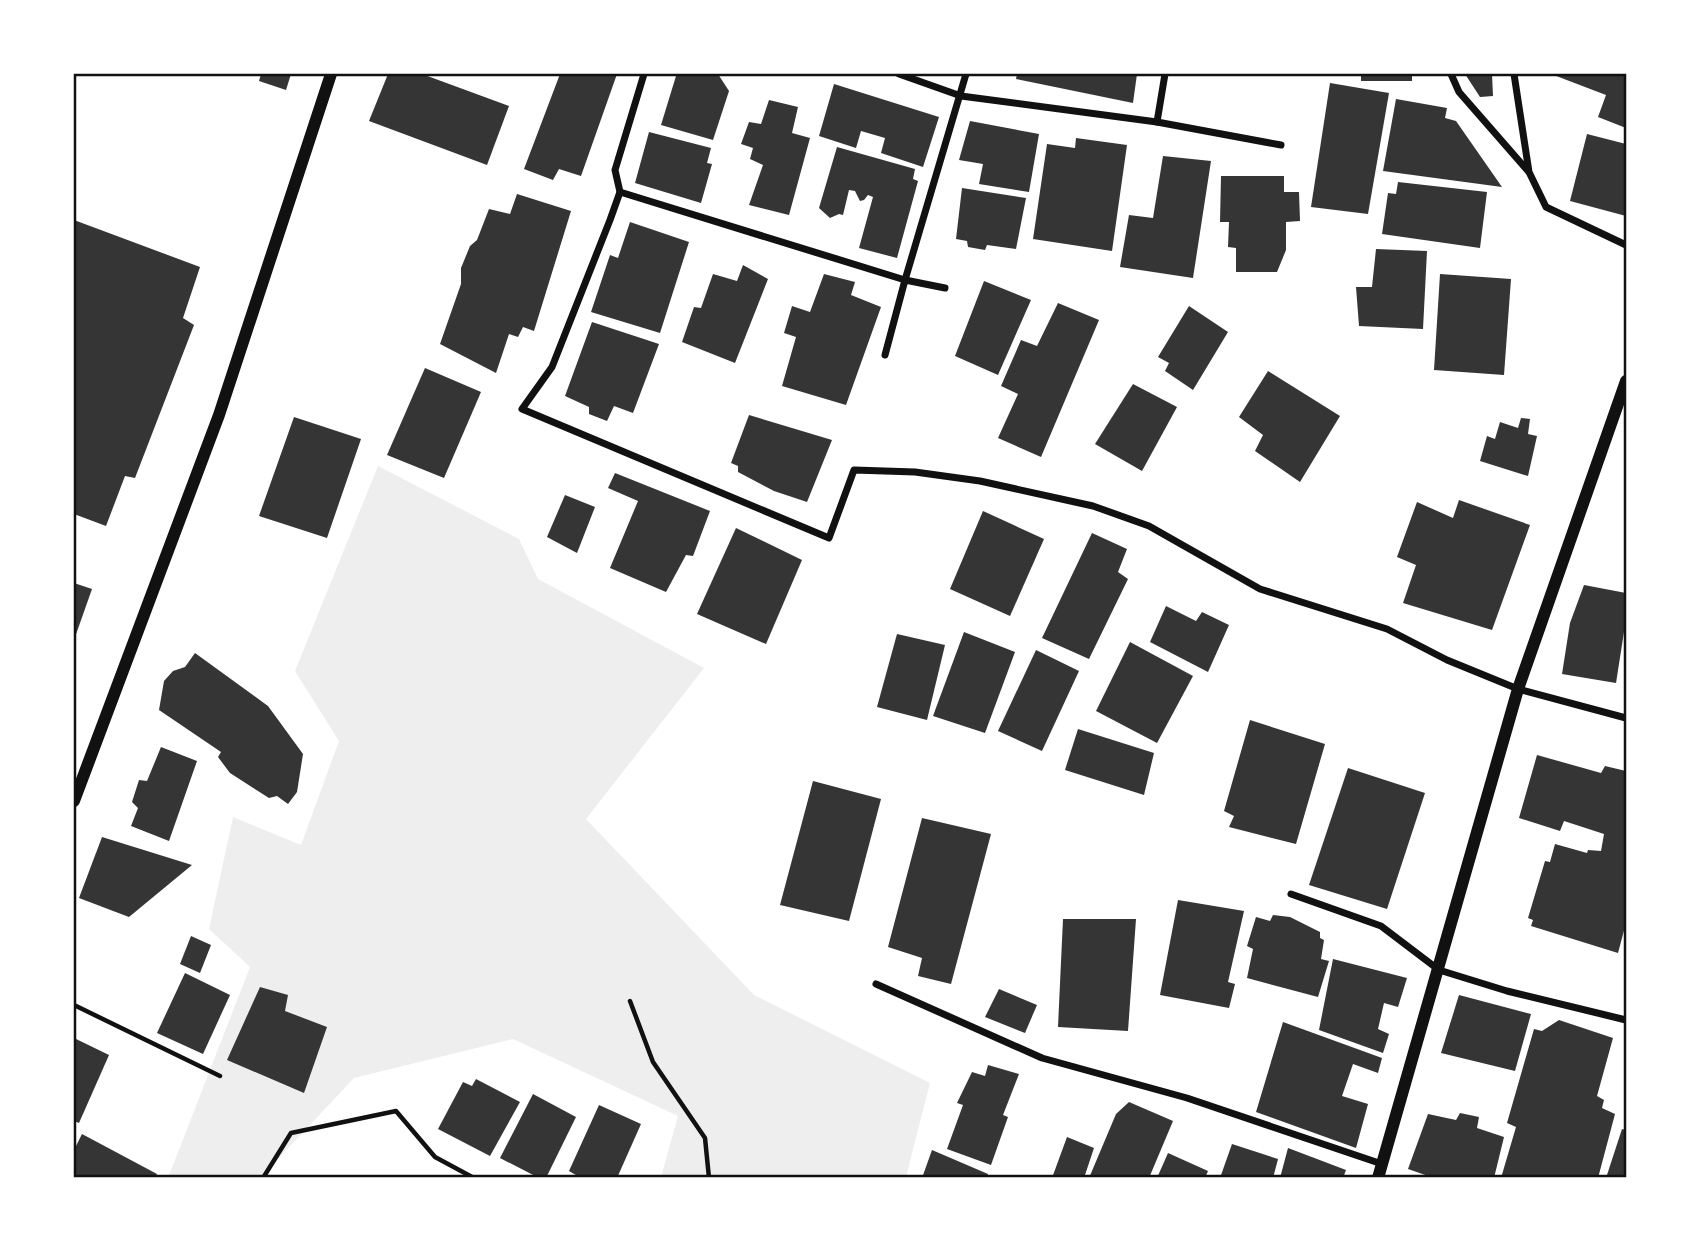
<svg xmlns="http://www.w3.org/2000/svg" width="1700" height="1251" font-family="Roboto,sans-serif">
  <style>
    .green { fill: #eee }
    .building { fill: #353535 }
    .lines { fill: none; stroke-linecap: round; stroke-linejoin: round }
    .path { stroke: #111; stroke-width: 4.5 }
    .minor { stroke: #111; stroke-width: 7 }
    .tertiary { stroke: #111; stroke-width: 12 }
    .neatline { fill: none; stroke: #111; stroke-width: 2.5 }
  </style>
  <rect width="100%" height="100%" fill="#fff"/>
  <path class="green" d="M378,466L519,539L538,579L704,668L586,819L754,995L930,1083L906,1177H661L678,1116L513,1039L354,1078L261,1177L168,1178L250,967L209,929L233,817L301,845L339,741L295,671Z"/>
  <g class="building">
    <path d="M261,74H291L286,90L259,81Z"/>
    <path d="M388,74H422L509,106L487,165L369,121Z"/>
    <path d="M560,74H617L581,176L559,169L553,180L524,169Z"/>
    <path d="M683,74H718L729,91L713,140L661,125L676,76Z"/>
    <path d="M1017,74H1137L1133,103L1016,79Z"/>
    <rect x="1361" y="74" width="51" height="7"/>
    <path d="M1465,74H1492L1493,96L1480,97Z"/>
    <path d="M1551,74H1626V128L1598,117L1606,95Z"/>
    <path d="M1330,83L1389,93L1368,214L1311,207Z"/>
    <path d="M834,84L939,117L923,167L881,153L885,138L861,131L856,148L819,136Z"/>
    <path d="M1396,99L1447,108L1445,118L1456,121L1502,187L1383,171Z"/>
    <path d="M769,100L798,107L792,133L810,138L789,215L749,205L763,165L750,159L753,148L741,144L749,122L761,124Z"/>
    <path d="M970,121L1039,134L1029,192L979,184L983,164L959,160Z"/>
    <path d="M649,132L711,148L707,163L712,164L701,203L635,183Z"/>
    <path d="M1587,134L1626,144V216L1570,201Z"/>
    <path d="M1076,138L1127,145L1112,251L1033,239L1047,144L1075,148Z"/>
    <path d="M837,147L915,169L913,179L918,181L897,258L859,248L873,197L868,195L864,200L860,201L855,191L849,190L843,215L839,214L830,218L819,208Z"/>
    <path d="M1163,156L1211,161L1193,278L1120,267L1129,215L1153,218Z"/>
    <path d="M1221,176H1284V192H1299L1300,221L1286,222V250L1277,272H1236V248L1228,247L1229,222H1220Z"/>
    <path d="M1398,182L1487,192L1480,248L1382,234L1388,193L1396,194Z"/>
    <path d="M962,188L1026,198L1016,249L987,245L985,250L968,247L967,241L956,239Z"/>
    <path d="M517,194L571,211L534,331L523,327L518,337L509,334L496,373L440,344L461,284V268L470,246L477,240L489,209L510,214Z"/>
    <path d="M74,220L200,267L183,318L194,325L135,478L125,476L106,526L74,514Z"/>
    <path d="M630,222L689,242L660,333L591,312L610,255L618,258Z"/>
    <path d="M1376,249L1427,251L1423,329L1359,326L1356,287H1372Z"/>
    <path d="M743,265L768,279L735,363L682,342L694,307L701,308L713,274L737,281Z"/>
    <path d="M824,274L855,282L851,295L881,307L846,405L782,386L796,337L784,333L792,306L810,312Z"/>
    <path d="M1440,274L1511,279L1504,375L1434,370Z"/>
    <path d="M984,281L1031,300L998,375L955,356Z"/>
    <path d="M1058,303L1099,320L1041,457L998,438L1018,394L1001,386L1021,340L1037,346Z"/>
    <path d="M1189,306L1228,332L1193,390L1165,371L1169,363L1158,357Z"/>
    <path d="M592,322L659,344L633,413L614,406L607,421L589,414V407L565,396Z"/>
    <path d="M425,368L481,392L444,478L387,455Z"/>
    <path d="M1268,371L1340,416L1300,482L1255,451L1263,435L1239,417Z"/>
    <path d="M1133,384L1177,407L1142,471L1095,444Z"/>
    <path d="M749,415L832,440L807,502L774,491L738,472V466L731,463Z"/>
    <path d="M294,417L361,439L327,538L259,516Z"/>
    <path d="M1521,418L1530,419L1528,434L1537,436L1528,476L1480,461L1487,436L1495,439L1500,422L1518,428Z"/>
    <path d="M615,473L710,511L693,556L686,555L666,592L610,568L638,501L608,488Z"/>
    <path d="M565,495L595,507L577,553L547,537Z"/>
    <path d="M1459,500L1530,525L1492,630L1403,603L1416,565L1397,557L1417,502L1453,518Z"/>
    <path d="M983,511L1044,539L1010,616L950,589Z"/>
    <path d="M736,528L802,560L766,644L697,614Z"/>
    <path d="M1092,533L1127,549L1118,572L1128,579L1089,659L1042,638Z"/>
    <path d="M74,583L92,589L74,640Z"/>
    <path d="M1584,585L1626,593V619L1616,683L1562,674L1570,623Z"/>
    <path d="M1166,606L1196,621L1202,612L1229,625L1208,672L1150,642Z"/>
    <path d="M964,632L1015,652L985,733L933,716Z"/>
    <path d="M897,634L945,645L927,720L877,707Z"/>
    <path d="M1130,642L1193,676L1157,743L1096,711Z"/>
    <path d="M1036,650L1079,671L1042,751L998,731Z"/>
    <path d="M195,653L268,706L303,754L297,792L288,804L277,796L269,798L230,773L218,757L221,752L159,710L164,681L173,671L185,667Z"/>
    <path d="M1250,720L1325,744L1296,844L1229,827L1234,816L1224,811Z"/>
    <path d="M1078,729L1154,753L1144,795L1065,770Z"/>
    <path d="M161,747L197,761L169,841L131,826L138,808L132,802L139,780L147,781Z"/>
    <path d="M1537,755L1601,773L1605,766L1626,771L1624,781L1626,782V923L1618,953L1531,926L1533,920L1528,918L1545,861L1550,862L1555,844L1587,853L1588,850L1601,851L1604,834L1564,821L1560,831L1519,818Z"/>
    <path d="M1348,768L1425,793L1387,909L1309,885Z"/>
    <path d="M813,781L881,799L849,921L780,905Z"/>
    <path d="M922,818L991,834L951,984L918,976L922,958L888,947Z"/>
    <path d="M102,837L192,865L129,917L79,898Z"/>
    <path d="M1178,900L1244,911L1228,982L1235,984L1229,1008L1160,995Z"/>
    <path d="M1273,915L1290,917L1320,932V938L1324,940L1321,959L1329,961L1318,997L1247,978L1253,949L1247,946L1256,917L1270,921Z"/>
    <path d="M1063,919H1136L1128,1031L1058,1027Z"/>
    <path d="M191,936L211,945L200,973L180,964Z"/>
    <path d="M1333,959L1407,978L1398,1007L1384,1003L1378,1029L1389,1034L1383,1053L1319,1030Z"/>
    <path d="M185,973L230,995L203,1054L157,1033Z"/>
    <path d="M260,987L288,995L285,1011L327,1027L304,1093L227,1060Z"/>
    <path d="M999,989L1037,1005L1025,1033L985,1017Z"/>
    <path d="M1459,995L1531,1014L1515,1071L1441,1053Z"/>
    <path d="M1559,1020L1613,1038L1597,1096L1604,1100L1602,1108L1615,1114L1598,1178H1501L1516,1127L1507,1123L1534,1029L1542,1031Z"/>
    <path d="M1283,1022L1382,1058L1378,1073L1353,1064L1342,1096L1368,1104L1356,1148L1256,1112Z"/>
    <path d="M74,1038L109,1055L79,1123L74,1121Z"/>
    <path d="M988,1065L1019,1074L1003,1115L1008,1117L991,1165L947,1149L963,1105L957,1103L972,1072L985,1076Z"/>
    <path d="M476,1079L520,1102L490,1156L438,1129L463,1082L472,1086Z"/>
    <path d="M533,1094L576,1117L546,1178H539L500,1158Z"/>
    <path d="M1129,1102L1173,1121L1149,1178H1089L1116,1114Z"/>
    <path d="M599,1105L641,1124L617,1178H581L569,1171Z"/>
    <path d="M1460,1113L1479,1117L1477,1128L1504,1137L1494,1178H1434L1408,1169L1428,1114L1456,1120Z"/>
    <path d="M1622,1129L1626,1130V1178H1606Z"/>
    <path d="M82,1134L157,1174L155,1178H74V1150Z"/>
    <path d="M1067,1137L1094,1148L1084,1178H1052Z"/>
    <path d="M1232,1144L1278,1159L1273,1178H1220Z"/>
    <path d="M1288,1148L1346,1170L1343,1178H1280Z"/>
    <path d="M932,1150L988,1174L987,1178H922Z"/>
    <path d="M1168,1153L1208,1171L1205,1178H1157Z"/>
  </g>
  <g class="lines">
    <g class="path">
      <path d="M630,1001L653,1062L705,1138L709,1178"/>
      <path d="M74,1005L220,1076"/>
      <path d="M263,1178L291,1133L396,1111L435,1157L474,1178"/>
    </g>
    <g class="minor">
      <path d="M644,74L615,170L620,192L610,220L552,367L522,409L829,538L854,470L915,472L980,481L1093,506L1149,526L1260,589L1387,629L1447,660L1518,689L1626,718"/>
      <path d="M899,74L961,96L1157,122L1281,145"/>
      <path d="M1451,74L1459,92L1528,171"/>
      <path d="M1514,74L1529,172L1546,207L1626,245"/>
      <path d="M1157,122L1165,74"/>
      <path d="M620,192L905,280L966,74"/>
      <path d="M885,355L905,280L945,288"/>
      <path d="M1291,894L1381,926L1439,970L1507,991L1626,1020"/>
      <path d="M876,984L1042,1058L1187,1098L1382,1164"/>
    </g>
    <g class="tertiary">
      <path d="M74,801L219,415L331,74"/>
      <path d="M1378,1178L1518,689L1626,381"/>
    </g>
  </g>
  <rect width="1700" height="1251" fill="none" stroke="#ffffff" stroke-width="150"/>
  <rect x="75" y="75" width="1550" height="1101" class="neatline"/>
</svg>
